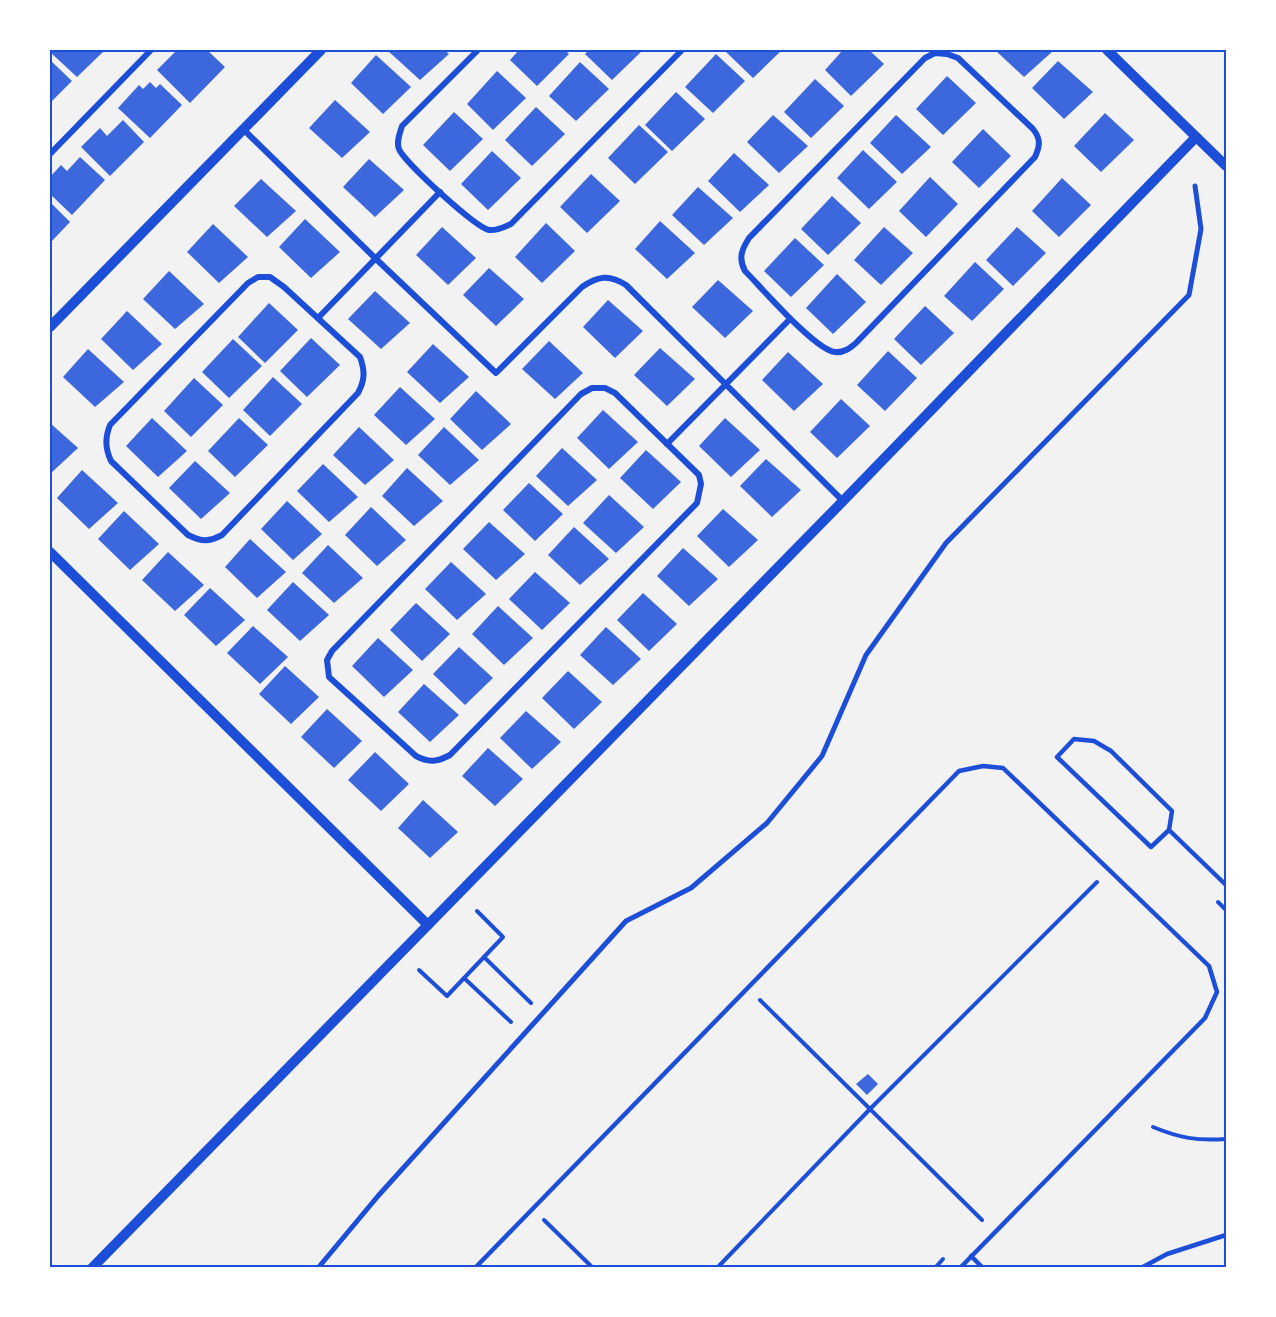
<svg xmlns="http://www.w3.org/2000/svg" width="1276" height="1317" font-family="Commissioner,sans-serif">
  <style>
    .building { fill: #3d67dc }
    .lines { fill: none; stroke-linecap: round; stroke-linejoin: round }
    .path { stroke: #1d4ed8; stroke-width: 4 }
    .service { stroke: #1d4ed8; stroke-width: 4.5 }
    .pedestrian { stroke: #1d4ed8; stroke-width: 5 }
    .minor { stroke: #1d4ed8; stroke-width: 6 }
    .tertiary { stroke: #1d4ed8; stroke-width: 10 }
    .neatline { fill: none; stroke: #1d4ed8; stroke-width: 2 }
  </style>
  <rect width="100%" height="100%" fill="#f2f2f2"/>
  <g class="building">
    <path d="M51,50H105L77,77L50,52Z"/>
    <path d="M177,50H207L225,67L190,103L157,70Z"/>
    <path d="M387,50H444L449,54L420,80Z"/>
    <path d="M519,50H565L569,54L537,86L510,60Z"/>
    <path d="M589,50H643L612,80L585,54Z"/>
    <path d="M728,50H782L753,78L726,52Z"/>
    <path d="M843,50H869L884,64L851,96L825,70Z"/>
    <path d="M995,50H1051L1053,51L1024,77Z"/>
    <path d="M716,54L745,81L713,113L685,87Z"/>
    <path d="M376,55L411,87L383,114L351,83Z"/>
    <path d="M50,60L72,81L50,103Z"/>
    <path d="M1058,61L1093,92L1064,119L1032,88Z"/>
    <path d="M580,62L609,89L576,121L549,96Z"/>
    <path d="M497,71L526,98L493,130L467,104Z"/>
    <path d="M947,76L976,103L943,135L916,109Z"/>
    <path d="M815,79L844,106L811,138L784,112Z"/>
    <path d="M150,82L156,88L160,84L182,105L150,138L118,108L139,85L143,89Z"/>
    <path d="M676,92L705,119L672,151L645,125Z"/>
    <path d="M335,100L370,132L342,158L309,128Z"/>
    <path d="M536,107L565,134L532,166L505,140Z"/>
    <path d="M454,112L483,139L450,171L423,145Z"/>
    <path d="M1105,113L1134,140L1101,172L1074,146Z"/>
    <path d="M773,115L808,146L779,173L747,142Z"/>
    <path d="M896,115L931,147L902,174L870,143Z"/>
    <path d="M123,120L144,142L110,176L81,147L100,128L107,136Z"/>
    <path d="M639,125L668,152L635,184L608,158Z"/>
    <path d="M983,129L1011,156L979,188L952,162Z"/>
    <path d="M863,150L897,182L869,209L837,178Z"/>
    <path d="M492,151L521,178L488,210L461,184Z"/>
    <path d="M734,153L769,185L740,212L708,181Z"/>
    <path d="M80,157L105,180L72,215L50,194V177L61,165L67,171Z"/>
    <path d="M369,159L404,190L375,217L343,187Z"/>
    <path d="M591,174L620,201L587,233L560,207Z"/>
    <path d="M930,177L958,204L926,237L899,211Z"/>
    <path d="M1062,178L1091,205L1059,237L1032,211Z"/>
    <path d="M261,179L296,211L267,237L234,206Z"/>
    <path d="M698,187L733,218L704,245L672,215Z"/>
    <path d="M832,196L861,223L828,255L801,229Z"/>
    <path d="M50,202L70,222L50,243Z"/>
    <path d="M305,219L340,252L311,278L279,247Z"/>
    <path d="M660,221L695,253L667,279L635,249Z"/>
    <path d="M546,223L575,251L542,283L515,257Z"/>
    <path d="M213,224L248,257L219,283L187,252Z"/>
    <path d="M442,227L476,258L448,285L416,255Z"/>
    <path d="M884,227L913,253L881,285L854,260Z"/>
    <path d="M1017,227L1046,253L1013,286L986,260Z"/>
    <path d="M795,238L824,265L791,297L764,271Z"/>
    <path d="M975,262L1004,289L972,321L944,296Z"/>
    <path d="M489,268L524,299L496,326L463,295Z"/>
    <path d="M169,271L204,304L175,329L143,299Z"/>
    <path d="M837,274L866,302L833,334L806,308Z"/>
    <path d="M718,280L753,311L725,338L692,307Z"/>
    <path d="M375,291L410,323L381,349L348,319Z"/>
    <path d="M608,300L643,331L615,358L583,327Z"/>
    <path d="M269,303L298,330L265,363L238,337Z"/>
    <path d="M925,306L954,333L921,365L894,339Z"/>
    <path d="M127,311L162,344L133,370L101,339Z"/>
    <path d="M311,338L340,365L307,397L280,371Z"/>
    <path d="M233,339L262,366L229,398L202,372Z"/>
    <path d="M549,341L583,373L555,399L522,369Z"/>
    <path d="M433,344L469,377L440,403L407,372Z"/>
    <path d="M660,348L695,379L667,406L634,375Z"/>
    <path d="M88,349L124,382L95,407L63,377Z"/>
    <path d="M888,351L917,378L885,411L857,385Z"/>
    <path d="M788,352L823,384L794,411L762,380Z"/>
    <path d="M273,377L302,404L270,436L243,410Z"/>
    <path d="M194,378L223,405L191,437L164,411Z"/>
    <path d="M400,387L435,419L406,445L374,415Z"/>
    <path d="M476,391L511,424L482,450L450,419Z"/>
    <path d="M841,399L870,426L837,458L810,432Z"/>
    <path d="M603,410L638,442L609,469L577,438Z"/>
    <path d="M152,418L187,451L158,477L126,446Z"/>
    <path d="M239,418L268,445L235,477L208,451Z"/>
    <path d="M725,418L760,450L731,477L699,446Z"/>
    <path d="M50,423L78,448L50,474Z"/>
    <path d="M359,427L394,460L365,485L333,455Z"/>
    <path d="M444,427L479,460L450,485L418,455Z"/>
    <path d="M562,448L597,480L568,506L536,476Z"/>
    <path d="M646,450L681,482L653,509L620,478Z"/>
    <path d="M766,459L801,490L772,517L740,486Z"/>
    <path d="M195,461L230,493L201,519L169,488Z"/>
    <path d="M323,464L358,497L329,522L297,491Z"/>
    <path d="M407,468L443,501L414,526L382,496Z"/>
    <path d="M82,470L118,503L89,529L57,498Z"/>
    <path d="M529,483L563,514L535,541L503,510Z"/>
    <path d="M609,495L644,527L616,553L583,523Z"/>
    <path d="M287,501L322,534L293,560L261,529Z"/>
    <path d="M371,507L406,540L377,566L345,535Z"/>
    <path d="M723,509L758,540L729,567L697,536Z"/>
    <path d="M124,511L159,544L130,570L98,539Z"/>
    <path d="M489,522L525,554L496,580L463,549Z"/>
    <path d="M574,527L609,559L580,585L548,555Z"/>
    <path d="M250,539L286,572L257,598L225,567Z"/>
    <path d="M328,545L363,578L334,603L302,573Z"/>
    <path d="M683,548L718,579L689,606L657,576Z"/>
    <path d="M168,552L204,585L175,611L142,580Z"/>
    <path d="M451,562L486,594L457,620L425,589Z"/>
    <path d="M535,572L570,603L542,630L509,599Z"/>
    <path d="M293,582L329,615L300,641L267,610Z"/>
    <path d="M210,588L245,620L216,646L184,615Z"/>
    <path d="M643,593L677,624L649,651L617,620Z"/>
    <path d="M416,603L450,634L422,661L390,630Z"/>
    <path d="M498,606L533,638L504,665L472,634Z"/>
    <path d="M253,626L288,657L260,684L227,653Z"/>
    <path d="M606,627L641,659L613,685L580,655Z"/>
    <path d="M378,638L413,670L384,697L352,666Z"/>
    <path d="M459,647L493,678L465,705L433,674Z"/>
    <path d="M285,666L319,697L291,724L259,694Z"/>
    <path d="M568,671L602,702L574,729L542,698Z"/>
    <path d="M424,684L459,715L430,742L398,712Z"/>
    <path d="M327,709L362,741L334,768L301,737Z"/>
    <path d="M526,711L561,742L532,769L500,738Z"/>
    <path d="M488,748L523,779L495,806L462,776Z"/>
    <path d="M375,752L409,784L381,811L348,780Z"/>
    <path d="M423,800L458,832L430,858L398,828Z"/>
    <path d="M868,1074L878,1084L867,1095L856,1084Z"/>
  </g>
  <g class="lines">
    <g class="path">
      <path d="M1218,902L1226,910"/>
      <path d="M484,957L531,1003"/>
      <path d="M419,970L447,996L503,937L477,911"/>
      <path d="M464,978L511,1022"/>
      <path d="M760,1000L982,1220"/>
      <path d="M1153,1127C1180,1138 1196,1141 1226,1139"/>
      <path d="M544,1220L593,1268"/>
      <path d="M717,1268L870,1109L1097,882"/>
      <path d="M935,1268L943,1259"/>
    </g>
    <g class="service">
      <path d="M1074,739L1094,741L1111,751L1172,811L1169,830L1151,847L1057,757Z"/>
      <path d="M1169,830L1226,885"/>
      <path d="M971,1256L983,1268"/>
      <path d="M475,1268L959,771L983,766L1003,768L1209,966L1217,992L1205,1018L960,1268"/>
      <path d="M1141,1268L1167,1254L1226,1235"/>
    </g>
    <path class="pedestrian" d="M318,1268L378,1196L626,921L691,888L767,823L822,756L866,655L946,543L1189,295L1201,229L1195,186"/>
    <g class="minor">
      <path d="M478,50L402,126C400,133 396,142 399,149C404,162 475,227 489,230C497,231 504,227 511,224L682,50"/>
      <path d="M935,53L947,54L958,58L1033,129C1041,139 1040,146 1035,157L856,343C850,348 844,353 835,352C815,350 761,287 745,271C738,258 742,249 749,238L925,58Z"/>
      <path d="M243,129L375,258L496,373L582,287C598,276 609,274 626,285L843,501"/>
      <path d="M50,154L151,50"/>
      <path d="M258,277H270L284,287L360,357C365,371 365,380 358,393L222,535C209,542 202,542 188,535L111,461C105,448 105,438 110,425L248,283Z"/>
      <path d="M318,318L440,192"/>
      <path d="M592,388H605L615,393L699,475L701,484L697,503L450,755C437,762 429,763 416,756L329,677L327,660L332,651L581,394Z"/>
      <path d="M667,444L790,319"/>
    </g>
    <g class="tertiary">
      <path d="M1107,50L1226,166"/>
      <path d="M50,327L321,50"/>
      <path d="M50,552L428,925"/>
      <path d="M92,1268L843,501L1196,137"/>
    </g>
  </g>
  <rect width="1276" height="1317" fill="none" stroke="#ffffff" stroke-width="102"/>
  <rect x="51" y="51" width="1174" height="1215" class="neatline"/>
</svg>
